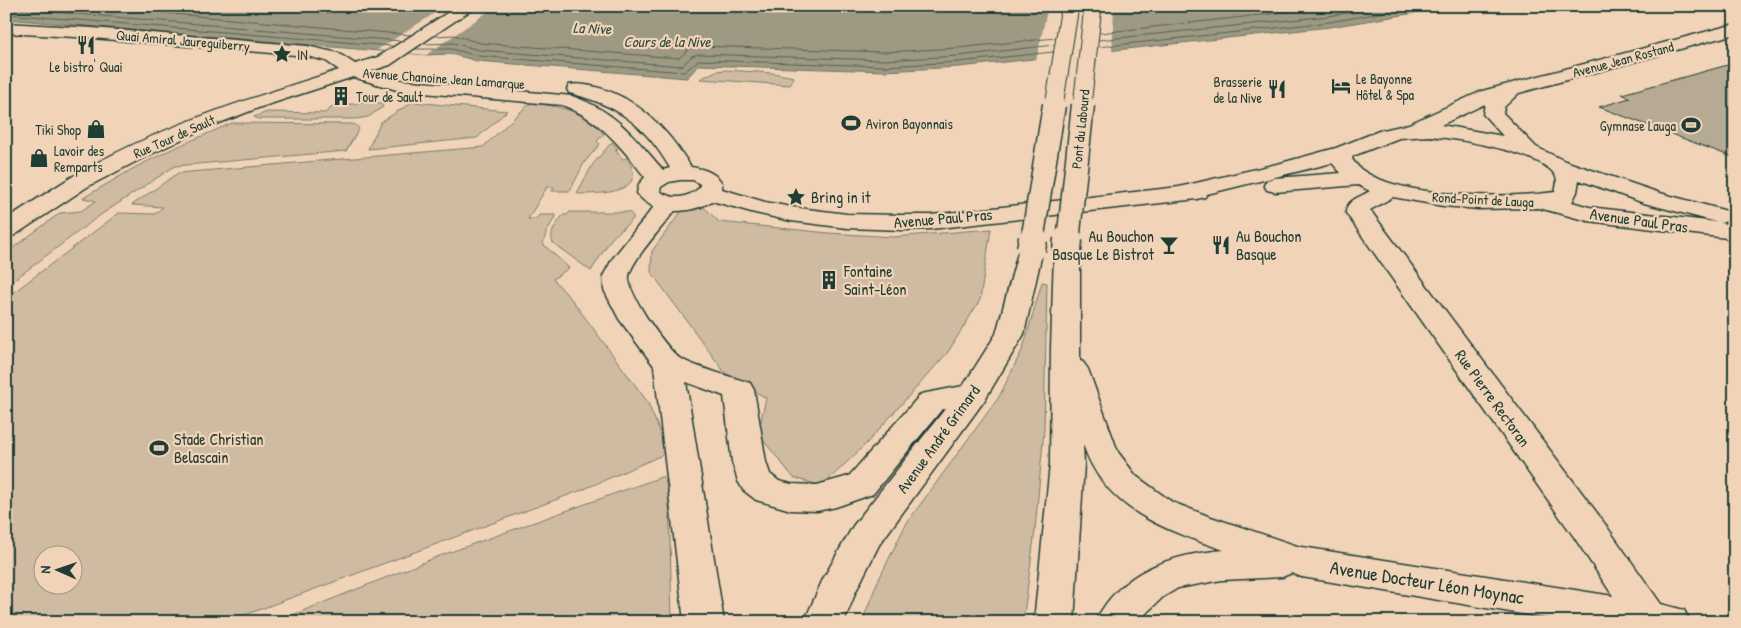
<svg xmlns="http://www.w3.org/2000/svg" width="1741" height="628" font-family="'Patrick Hand',sans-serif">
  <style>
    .green { fill: #cfbba2; stroke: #777c6b; fill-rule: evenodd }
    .water { fill: #9e9983; stroke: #6b7463 }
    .pier { fill: #f1d4b8 }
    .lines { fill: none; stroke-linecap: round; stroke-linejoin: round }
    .shore { stroke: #526254; stroke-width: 1 }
    .building { fill: #b6aa94; stroke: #1f3d34 }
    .minor-casing { stroke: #1f3d34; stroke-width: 3 }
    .major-casing { stroke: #1f3d34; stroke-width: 3 }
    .minor { fill: #f1d4b8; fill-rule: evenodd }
    .major { fill: #f1d4b8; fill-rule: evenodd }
    .major-bridge-far2-casing { stroke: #1f3d34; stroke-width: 19; stroke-linecap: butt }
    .major-bridge-far1-casing { stroke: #1f3d34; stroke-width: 25; stroke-linecap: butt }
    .major-bridge-casing { stroke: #1f3d34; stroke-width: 31; stroke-linecap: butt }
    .major-bridge-far2 { stroke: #f1d4b8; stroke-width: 17 }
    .major-bridge-far1 { stroke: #f1d4b8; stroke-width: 22 }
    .major-bridge { stroke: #f1d4b8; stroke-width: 28 }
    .labels { text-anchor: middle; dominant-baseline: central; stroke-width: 4.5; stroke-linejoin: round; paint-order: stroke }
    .far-street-label { font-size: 14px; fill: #1f3d34; stroke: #f1d4b8 }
    .far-poi-label { font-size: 14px; fill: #1f3d34; stroke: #f1d4b8; text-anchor: start }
    .far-water-label { font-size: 15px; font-style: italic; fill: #324b40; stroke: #f1d4b8 }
    .poi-label { font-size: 16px; fill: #1f3d34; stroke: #f1d4b8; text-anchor: start }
    .street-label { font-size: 16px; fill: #1f3d34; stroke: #f1d4b8 }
    .near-street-label { font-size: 19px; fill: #1f3d34; stroke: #f1d4b8 }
  </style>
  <rect width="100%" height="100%" fill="#f1d4b8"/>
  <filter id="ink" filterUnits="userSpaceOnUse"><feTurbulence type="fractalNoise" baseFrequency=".02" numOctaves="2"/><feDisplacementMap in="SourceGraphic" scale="10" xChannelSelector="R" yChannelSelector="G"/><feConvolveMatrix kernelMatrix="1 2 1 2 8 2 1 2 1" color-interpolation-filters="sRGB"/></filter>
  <g filter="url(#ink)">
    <g class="green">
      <path d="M726,70L773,73L794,77L790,85L700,79L716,71Z"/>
      <path d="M359,102L382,103L383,107L368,117L356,119H258L254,117L267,112L325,113L336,104H356Z"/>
      <path d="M411,103L414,102L507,111L477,138L368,149L381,122Z"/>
      <path d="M530,103C559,106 586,111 604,134L597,141L600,144L584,163L570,191H552L554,187H547L528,219H536L539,215H556L546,233L543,244L569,268L553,279L572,300L647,401L667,449L660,456L582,490L226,622H6V298L119,213L155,214L163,207L132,205L178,173L483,147ZM42,556H72V586H42Z"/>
      <path d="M232,123L351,124L356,125L359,129L346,151L175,166L99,216L6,286V253L60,213L81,211L96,201L83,198L134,168L172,149Z"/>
      <path d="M612,142L618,149L615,150L623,159L627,158C650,193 602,194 579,194L577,193L593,164Z"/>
      <path d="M705,208L719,222L829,233L894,237L991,229L980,300L948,352L866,444L822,486L794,478L758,434L766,398L725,373L651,272L652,251L683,209Z"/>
      <path d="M570,212H629L633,216V219L611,239L591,271L554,244C547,234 557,224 563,215H567Z"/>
      <path d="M1042,282L1047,283L1044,430L1035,530L1023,622H862L877,583L906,524L999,397L1023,348Z"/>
      <path d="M664,476L669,494L672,622H275L442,555Z"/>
    </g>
    <path class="water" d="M6,6H1433L1415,13L1330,27L959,67L885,71L699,65L687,78L477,61L451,54L426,55L6,19Z"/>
    <g class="pier">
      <path d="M446,6H496L426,55L377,50Z"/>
      <path d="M1048,6H1114L1112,53L1036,61Z"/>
    </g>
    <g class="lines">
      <g class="shore">
        <path d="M84,6L411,35"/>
        <path d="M6,8L401,41"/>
        <path d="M6,14L392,46"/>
        <path d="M1100,33L1341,6"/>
        <path d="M435,36L454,35L480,43L679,58L690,48L699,46L885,52L957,48L1055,38"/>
        <path d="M1099,40L1329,16L1387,6"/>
        <path d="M424,44L453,43L479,50L682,66L692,56L698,54L885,60L958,56L1054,45"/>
        <path d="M1098,47L1330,22L1419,6"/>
        <path d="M416,49H452L478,56L684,72L699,60L885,66L958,62L1053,52"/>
      </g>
    </g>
    <path class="building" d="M1735,63V158L1599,107L1630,98L1622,94Z"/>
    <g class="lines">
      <g class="minor-casing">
        <path id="minor" d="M458,6H477L390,65L371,71L401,80L572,96C615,111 634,136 663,170L670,168C645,125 618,105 569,93L567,89L569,85C578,83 587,85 596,87C639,98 669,131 691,167C704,169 715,172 722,183V189L765,202L791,207L847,214L903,215H931L1179,187L1281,163L1336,148L1379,131L1409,124L1482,91L1735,24V34L1519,93L1504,107L1503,113L1536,147L1565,161L1660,193L1727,211L1731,216L1727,221L1720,223L1735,225V239L1588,221L1539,208L1479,209L1443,206L1393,197L1370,210L1600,517L1661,604L1684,610L1690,622H1569L1302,577L1289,572L1283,562L1289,552L1302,547L1613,596L1574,537L1346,213C1346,200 1360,197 1370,191L1358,185L1275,192L1267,190L1264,185L1267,180L1275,178L1341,173L1332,163L1207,194L1205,197L1197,199L931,229L903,230L847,228L791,221L755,213L712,201C690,215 653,216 637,193L639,184L645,177C621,147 600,119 562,105L400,91L353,77L261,107L201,130L139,160L87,187L15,235L6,237V219C28,205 49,191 70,178C154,128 248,99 339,70L326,61L307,56L92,38L6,33V23L92,28L307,46L338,53L355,64L378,57ZM1485,104L1483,114L1503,136L1441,125ZM1428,136C1453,138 1545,152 1556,177C1558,182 1556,187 1555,192C1507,198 1403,199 1362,170C1359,168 1355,163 1352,159L1353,156L1399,138ZM680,180H693L700,184V187C689,198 672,201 660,191L661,187L669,182ZM1579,180L1644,203L1716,222L1589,207L1572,202L1577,192Z"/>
      </g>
      <g class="major-casing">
        <g id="major">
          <path d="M668,197L676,199L680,204C668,221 632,259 629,276C626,292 668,352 681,359C698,368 730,376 750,383L754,390L766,462L770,474L779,481L791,484L817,485L849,476L921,394L963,386L996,334L1019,249L1022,244L1031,242L1040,244L1043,249L1024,334L984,401L879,545L856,591L844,622H804L823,579L853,526L945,409H942L873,494L836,507L817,511L791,510L756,500L743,490L738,481L732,462L724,396L686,382L724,622H684L654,366L619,319L604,290L603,276L613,258L660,199Z"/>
          <path d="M1067,244L1076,247L1080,252V361L1083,362L1088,369L1118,452L1136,476L1172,502L1208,516L1315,552L1321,562L1315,572L1302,577L1292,573L1282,577L1222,580L1178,588L1163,597L1137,622H1095C1121,570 1170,555 1224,550C1165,530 1104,509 1083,444L1084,464L1074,622H1034L1050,464L1051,348L1054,252L1058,247Z"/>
        </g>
      </g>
      <use href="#minor" class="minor"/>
      <use href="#major" class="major"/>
      <g class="major-bridge-far2-casing">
        <g id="major-bridge-far2">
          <path d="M1054,106L1070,6"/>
          <path d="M1082,106L1093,6"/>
        </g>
      </g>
      <g class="major-bridge-far1-casing">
        <g id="major-bridge-far1">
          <path d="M1032,241L1054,105"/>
          <path d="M1068,241L1083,105"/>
        </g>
      </g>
      <g class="major-bridge-casing">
        <g id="major-bridge">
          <path d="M1031,249L1033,239"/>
          <path d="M1067,252L1068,239"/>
        </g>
      </g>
      <use href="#major-bridge-far2" class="major-bridge-far2"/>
      <use href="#major-bridge-far1" class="major-bridge-far1"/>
      <use href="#major-bridge" class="major-bridge"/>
    </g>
  </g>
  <defs>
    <g id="restaurant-bare" transform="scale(1.5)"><path d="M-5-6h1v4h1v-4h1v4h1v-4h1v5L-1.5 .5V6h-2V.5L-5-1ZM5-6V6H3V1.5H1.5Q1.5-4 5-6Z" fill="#1f3d34" stroke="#f1d4b8" stroke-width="2.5" paint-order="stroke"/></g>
    <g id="sight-bare" transform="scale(1.5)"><path d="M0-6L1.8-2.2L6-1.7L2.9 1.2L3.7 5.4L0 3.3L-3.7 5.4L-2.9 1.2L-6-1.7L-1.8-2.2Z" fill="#1f3d34" stroke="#f1d4b8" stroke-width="2.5" paint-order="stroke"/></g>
    <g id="hotel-bare" transform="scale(1.5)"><path d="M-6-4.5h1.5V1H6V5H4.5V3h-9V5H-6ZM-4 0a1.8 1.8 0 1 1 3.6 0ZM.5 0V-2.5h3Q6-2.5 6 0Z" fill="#1f3d34" stroke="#f1d4b8" stroke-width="2.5" paint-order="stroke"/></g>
    <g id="building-bare" transform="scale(1.5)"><path d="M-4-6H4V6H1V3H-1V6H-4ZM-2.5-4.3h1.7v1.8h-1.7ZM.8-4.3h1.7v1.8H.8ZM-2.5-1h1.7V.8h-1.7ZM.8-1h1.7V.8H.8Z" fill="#1f3d34" stroke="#f1d4b8" stroke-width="2.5" paint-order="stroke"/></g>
    <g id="stadium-bare" transform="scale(1.5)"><path d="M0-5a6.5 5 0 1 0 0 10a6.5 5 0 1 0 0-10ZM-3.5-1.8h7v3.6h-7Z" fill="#1f3d34" stroke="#f1d4b8" stroke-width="2.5" paint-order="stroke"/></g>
    <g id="shop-bare" transform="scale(1.5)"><path d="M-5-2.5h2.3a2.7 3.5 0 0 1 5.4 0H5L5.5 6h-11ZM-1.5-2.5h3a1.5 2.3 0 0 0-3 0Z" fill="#1f3d34" stroke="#f1d4b8" stroke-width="2.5" paint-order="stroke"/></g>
    <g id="bar-bare" transform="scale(1.5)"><path d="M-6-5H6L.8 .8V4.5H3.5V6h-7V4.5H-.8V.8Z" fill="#1f3d34" stroke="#f1d4b8" stroke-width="2.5" paint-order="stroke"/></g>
  </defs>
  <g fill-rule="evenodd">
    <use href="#restaurant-bare" x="86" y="45"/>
    <use href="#sight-bare" x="282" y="54"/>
    <use href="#hotel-bare" x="1341" y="86"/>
    <use href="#restaurant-bare" x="1277" y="89"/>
    <use href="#building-bare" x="341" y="96"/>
    <use href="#stadium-bare" x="851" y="123"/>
    <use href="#stadium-bare" x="1691" y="125"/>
    <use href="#shop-bare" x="96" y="129"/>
    <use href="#shop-bare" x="39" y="158"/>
    <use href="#sight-bare" x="796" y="197"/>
    <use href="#bar-bare" x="1169" y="245"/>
    <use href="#restaurant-bare" x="1221" y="245"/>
    <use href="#building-bare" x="829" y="280"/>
    <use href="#stadium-bare" x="159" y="448"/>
  </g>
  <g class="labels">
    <g class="far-street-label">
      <text transform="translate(183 40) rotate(5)">Quai Amiral Jaureguiberry</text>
      <text transform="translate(1623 59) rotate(-15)">Avenue Jean Rostand</text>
      <text transform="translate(444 78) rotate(4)">Avenue Chanoine Jean Lamarque</text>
      <text transform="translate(1080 129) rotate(-84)">Pont du Labourd</text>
      <text transform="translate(174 136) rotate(-24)">Rue Tour de Sault</text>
      <text transform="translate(1483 199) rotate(3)">Rond-Point de Lauga</text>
    </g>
    <g class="far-poi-label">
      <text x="297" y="54">IN</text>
      <text x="86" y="66" text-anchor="middle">Le bistro' Quai</text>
      <text x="1356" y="78">Le Bayonne<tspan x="1356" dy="16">Hôtel &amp; Spa</tspan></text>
      <text x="1262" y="81" text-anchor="end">Brasserie<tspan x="1262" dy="16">de la Nive</tspan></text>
      <text x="356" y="96">Tour de Sault</text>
      <text x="866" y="123">Aviron Bayonnais</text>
      <text x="1676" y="125" text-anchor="end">Gymnase Lauga</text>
      <text x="81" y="129" text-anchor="end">Tiki Shop</text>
      <text x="54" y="150">Lavoir des<tspan x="54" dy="16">Remparts</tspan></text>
    </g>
    <g class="far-water-label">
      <text transform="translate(592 28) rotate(2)">La Nive</text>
      <text x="667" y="41">Cours de la Nive</text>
    </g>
    <g class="poi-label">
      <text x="811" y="197">Bring in it</text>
      <text x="1154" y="236" text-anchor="end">Au Bouchon<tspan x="1154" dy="18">Basque Le Bistrot</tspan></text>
      <text x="1236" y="236">Au Bouchon<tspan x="1236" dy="18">Basque</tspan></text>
      <text x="844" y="271">Fontaine<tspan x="844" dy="18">Saint-Léon</tspan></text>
      <text x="174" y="439">Stade Christian<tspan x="174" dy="18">Belascain</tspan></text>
    </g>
    <g class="street-label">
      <text transform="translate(943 218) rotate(-5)">Avenue Paul Pras</text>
      <text transform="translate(1639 220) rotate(8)">Avenue Paul Pras</text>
      <text transform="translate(1493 398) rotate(54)">Rue Pierre Rectoran</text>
      <text transform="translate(938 439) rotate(-54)">Avenue André Grimard</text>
    </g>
    <g class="near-street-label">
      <text transform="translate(1427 582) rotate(9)">Avenue Docteur Léon Moynac</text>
    </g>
  </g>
  <rect width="1741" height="628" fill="none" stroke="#f1d4b8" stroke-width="25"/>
  <rect x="12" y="12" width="1716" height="603" fill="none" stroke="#1f3d34" stroke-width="2" filter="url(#ink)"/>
  <g transform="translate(58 570) rotate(272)"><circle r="24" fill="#f1d4b8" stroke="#9d9883"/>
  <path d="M0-4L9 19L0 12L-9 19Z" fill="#1f3d34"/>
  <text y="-8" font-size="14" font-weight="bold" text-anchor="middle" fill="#1f3d34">N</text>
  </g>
</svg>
